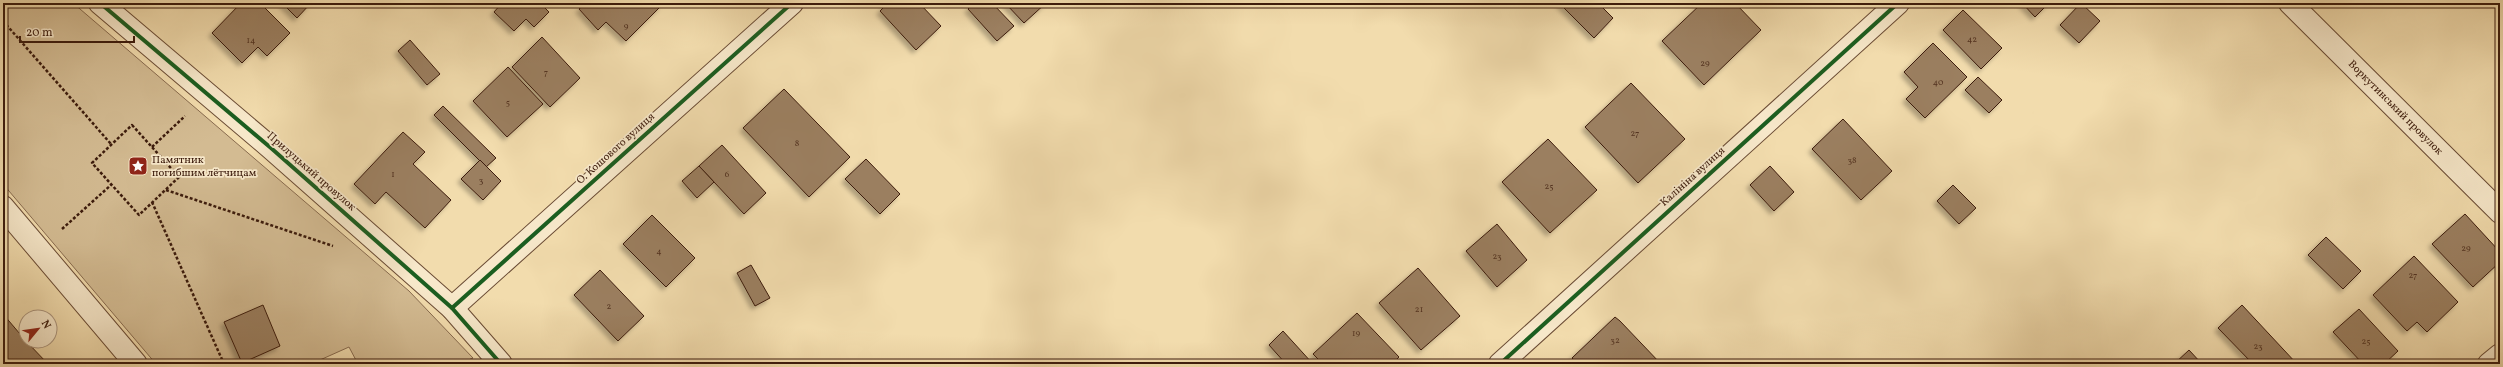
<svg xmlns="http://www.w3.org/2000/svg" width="2503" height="367" font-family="Vollkorn,serif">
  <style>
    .green { fill: #d3bb92; stroke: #886b4f }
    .building { fill: #9b7f60; stroke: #3c1b0c; filter: url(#shadow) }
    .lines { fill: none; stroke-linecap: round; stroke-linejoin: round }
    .minor-casing { stroke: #6a4b34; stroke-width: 24 }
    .path { stroke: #3c1b0c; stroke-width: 2.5; stroke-dasharray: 3 2; stroke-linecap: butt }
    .minor { stroke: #f7e8ca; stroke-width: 22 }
    .cycleway-casing { stroke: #f7e8ca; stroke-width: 6 }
    .cycleway { stroke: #1b5e20; stroke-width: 4 }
    .labels { text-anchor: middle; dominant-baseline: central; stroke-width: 3.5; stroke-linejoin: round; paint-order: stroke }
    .number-label { font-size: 9px; fill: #543421 }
    .street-label { font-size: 11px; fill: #3c1b0c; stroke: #f7e8ca }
    .poi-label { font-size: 11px; fill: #3c1b0c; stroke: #f7e8ca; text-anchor: start }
  </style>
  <defs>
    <filter id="shadow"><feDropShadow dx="-3.5" dy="3.5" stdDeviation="2" flood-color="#0004"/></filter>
  </defs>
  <rect width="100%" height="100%" fill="#f2dcad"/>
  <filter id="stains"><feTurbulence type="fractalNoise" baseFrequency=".005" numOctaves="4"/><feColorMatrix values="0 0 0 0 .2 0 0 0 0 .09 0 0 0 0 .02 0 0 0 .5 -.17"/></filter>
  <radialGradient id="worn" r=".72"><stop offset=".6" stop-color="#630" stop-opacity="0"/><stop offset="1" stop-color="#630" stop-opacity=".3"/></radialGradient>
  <path class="green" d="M3,3H73L409,291L473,358L459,364H358L349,347L311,364H156L3,184Z"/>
  <g class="building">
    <path d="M241,3H260L290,33L267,56L258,47L242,63L212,33Z"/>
    <path d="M282,3H311L297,18Z"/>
    <path d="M502,3H540L549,12L534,27L526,19L514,31L494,12Z"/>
    <path d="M586,3H659L662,5L626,41L606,22L598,30L579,9Z"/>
    <path d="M888,3H919L941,26L916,50L880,11Z"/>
    <path d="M974,3H992L1014,26L997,41L968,9Z"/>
    <path d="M1005,3H1046L1024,23Z"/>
    <path d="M1559,3H1598L1613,18L1594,38Z"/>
    <path d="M1702,3H1735L1761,30L1704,85L1662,41Z"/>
    <path d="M2022,3H2049L2035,17Z"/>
    <path d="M2081,3L2100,21L2079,43L2060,25Z"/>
    <path d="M1963,10L2002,48L1981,69L1943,30Z"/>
    <path d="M542,37L580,78L550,107L512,67Z"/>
    <path d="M410,40L440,74L427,85L398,51Z"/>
    <path d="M1933,43L1967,77L1925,118L1906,99L1918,87L1904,72Z"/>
    <path d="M508,67L543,104L507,137L473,101Z"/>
    <path d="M1978,77L2002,100L1989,113L1965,90Z"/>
    <path d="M1631,83L1685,139L1638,183L1585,127Z"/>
    <path d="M784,89L850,157L809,197L743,128Z"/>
    <path d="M443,106L496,158L486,167L434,115Z"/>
    <path d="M1843,119L1892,171L1861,200L1812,149Z"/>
    <path d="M403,132L425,152L413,164L451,200L425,228L386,192L375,204L354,184Z"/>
    <path d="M1548,139L1597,190L1550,233L1502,182Z"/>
    <path d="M722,145L766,193L744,214L699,166Z"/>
    <path d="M866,159L900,194L880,214L845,179Z"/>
    <path d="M480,160L501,181L483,200L461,179Z"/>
    <path d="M699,166L714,182L697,198L682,181Z"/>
    <path d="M1770,166L1794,192L1774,211L1750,185Z"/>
    <path d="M1953,185L1976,208L1959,224L1937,201Z"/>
    <path d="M2465,214L2500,252V262L2473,287L2432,244Z"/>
    <path d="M652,215L695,258L666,287L623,244Z"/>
    <path d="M1497,224L1527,260L1497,287L1466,251Z"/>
    <path d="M2326,237L2361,271L2343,289L2308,255Z"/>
    <path d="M2414,256L2458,302L2427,332L2417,322L2407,331L2373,295Z"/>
    <path d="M751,265L770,298L755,306L737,273Z"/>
    <path d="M1418,268L1460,316L1421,350L1379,303Z"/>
    <path d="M600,270L644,316L618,341L574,295Z"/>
    <path d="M263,305L280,346L242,363L224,322Z"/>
    <path d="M2242,305L2297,364H2253L2218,328Z"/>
    <path d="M2359,309L2398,351L2384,364H2363L2333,332Z"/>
    <path d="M1357,313L1399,357L1392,364H1323L1313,354Z"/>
    <path d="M3,314L26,341L48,364H3Z"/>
    <path d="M1615,317L1620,321L1661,364H1578L1572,358Z"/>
    <path d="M1283,331L1313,364H1286L1269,345Z"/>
    <path d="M2189,350L2202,364H2174Z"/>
  </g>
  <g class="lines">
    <g class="minor-casing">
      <g id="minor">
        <path d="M100,3L271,148L452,308L501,364"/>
        <path d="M2290,3L2500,212"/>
        <path d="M3,207L136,364"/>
        <path d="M452,308L792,3"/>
        <path d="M1500,364L1898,3"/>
        <path d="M2489,364L2500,355"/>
      </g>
    </g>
    <g class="path">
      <path d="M3,21L111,144"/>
      <path d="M132,125L179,177L139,215L92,163Z"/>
      <path d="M152,147L185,116"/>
      <path d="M166,190L333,246"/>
      <path d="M152,202L224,364"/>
      <path d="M62,229L111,185"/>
    </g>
    <use href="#minor" class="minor"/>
    <g class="cycleway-casing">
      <g id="cycleway">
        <path d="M100,3L271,148L452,308L501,364"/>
        <path d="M452,308L792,3"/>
        <path d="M1500,364L1898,3"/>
      </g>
    </g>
    <use href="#cycleway" class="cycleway"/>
  </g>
  <defs>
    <g id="sight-square" transform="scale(1)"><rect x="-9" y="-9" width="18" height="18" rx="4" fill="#8f2418" stroke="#f7e8ca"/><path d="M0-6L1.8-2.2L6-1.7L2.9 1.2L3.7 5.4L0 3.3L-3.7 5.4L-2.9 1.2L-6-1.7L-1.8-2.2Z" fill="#fff"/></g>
  </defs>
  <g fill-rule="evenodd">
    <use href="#sight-square" x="138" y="166"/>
  </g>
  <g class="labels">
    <g class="number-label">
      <text x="626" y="26">9</text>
      <text x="1972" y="39">42</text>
      <text x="251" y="40">14</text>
      <text x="1705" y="63">29</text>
      <text x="546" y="72">7</text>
      <text x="1938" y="82">40</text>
      <text x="508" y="102">5</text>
      <text x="1635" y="133">27</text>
      <text x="797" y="143">8</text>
      <text x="1852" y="160">38</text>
      <text x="393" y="174">1</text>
      <text x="727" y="174">6</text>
      <text x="481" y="180">3</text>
      <text x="1549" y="186">25</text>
      <text x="2466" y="248">29</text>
      <text x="659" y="251">4</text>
      <text x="1497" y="256">23</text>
      <text x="2413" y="275">27</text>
      <text x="609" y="306">2</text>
      <text x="1419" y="309">21</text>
      <text x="1356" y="333">19</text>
      <text x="1615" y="340">32</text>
      <text x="2366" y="341">25</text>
      <text x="2258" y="346">23</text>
    </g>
    <g class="street-label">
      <text transform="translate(2395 108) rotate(45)">Воркутинський провулок</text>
      <text transform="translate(616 149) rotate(-42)">О. Кошового вулиця</text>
      <text transform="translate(311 172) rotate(41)">Прилуцький провулок</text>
      <text transform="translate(1693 177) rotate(-42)">Калініна вулиця</text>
    </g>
    <g class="poi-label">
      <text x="152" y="160">Памятник<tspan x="152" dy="13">погибшим лётчицам</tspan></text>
    </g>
  </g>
  <rect width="2503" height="367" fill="none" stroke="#f2dcad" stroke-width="16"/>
  <rect x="4" y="4" width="2495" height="359" fill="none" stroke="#3c1b0c" stroke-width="2"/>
  <rect x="8" y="8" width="2487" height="351" fill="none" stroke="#3c1b0c"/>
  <g transform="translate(38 329) rotate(61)"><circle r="19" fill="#f7e8ca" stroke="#ac967e"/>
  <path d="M0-3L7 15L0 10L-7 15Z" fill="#8f2418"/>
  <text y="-6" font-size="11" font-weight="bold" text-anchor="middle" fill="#3c1b0c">N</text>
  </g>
  <path d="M20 36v6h114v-6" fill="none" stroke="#3c1b0c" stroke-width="2"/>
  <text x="26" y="36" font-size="12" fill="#3c1b0c" stroke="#f7e8ca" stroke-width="3" paint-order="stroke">20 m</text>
  <rect width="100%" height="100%" filter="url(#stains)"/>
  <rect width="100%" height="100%" fill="url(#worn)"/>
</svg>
